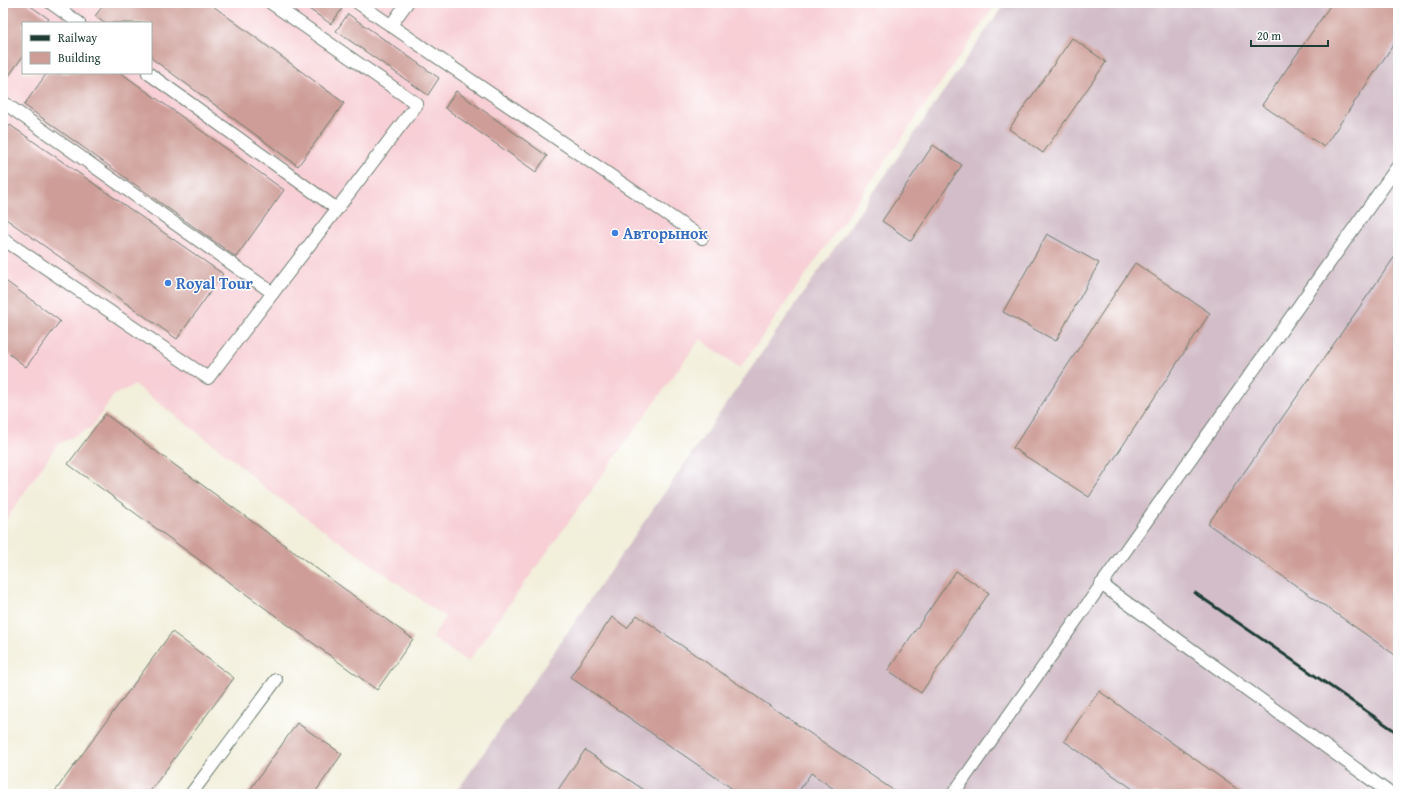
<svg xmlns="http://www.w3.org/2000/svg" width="1401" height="797" font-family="'Gentium Book Plus',serif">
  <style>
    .built { fill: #f7cfd5; fill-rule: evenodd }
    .industrial { fill: #d2bdc8 }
    .building { fill: #ce9d97 }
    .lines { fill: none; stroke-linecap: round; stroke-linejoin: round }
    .service-casing { stroke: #697b6e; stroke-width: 14 }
    .service { stroke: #fff; stroke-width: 12 }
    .rail { stroke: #1f3d34; stroke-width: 3 }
    .shop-dot { fill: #3f7fe0; stroke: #fff; stroke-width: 1.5 }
    .labels { text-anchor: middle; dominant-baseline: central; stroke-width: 3; stroke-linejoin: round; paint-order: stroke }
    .shop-label { font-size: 16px; font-weight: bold; fill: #366cbe; stroke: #fff; text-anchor: start }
  </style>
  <rect width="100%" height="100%" fill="#fff"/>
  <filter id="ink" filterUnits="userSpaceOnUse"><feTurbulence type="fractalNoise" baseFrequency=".025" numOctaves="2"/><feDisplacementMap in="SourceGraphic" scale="8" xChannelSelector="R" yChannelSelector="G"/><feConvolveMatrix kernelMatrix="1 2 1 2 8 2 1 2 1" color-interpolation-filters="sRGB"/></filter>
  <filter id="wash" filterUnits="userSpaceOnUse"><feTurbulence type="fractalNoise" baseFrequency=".012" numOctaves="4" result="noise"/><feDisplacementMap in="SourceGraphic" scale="16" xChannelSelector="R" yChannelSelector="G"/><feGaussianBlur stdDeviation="0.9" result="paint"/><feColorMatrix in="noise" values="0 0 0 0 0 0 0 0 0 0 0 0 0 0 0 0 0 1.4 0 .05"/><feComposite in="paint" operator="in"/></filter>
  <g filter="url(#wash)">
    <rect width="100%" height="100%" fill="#f2efdb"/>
    <path class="built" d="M3,3H997L740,368L700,339L468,662L432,638L445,617L265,488L235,461L135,385L114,395L92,427L57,445L3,524ZM23,23H151V73H23Z"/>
    <path class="industrial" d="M1005,3H1398V794H455Z"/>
    <g id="blocks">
      <g class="building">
        <path d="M3,3H26L49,19L46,23H23V56L3,84Z"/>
        <path d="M105,3H209L344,103L298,166L151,58V23H104L95,16Z"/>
        <path d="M300,3H333L342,9L331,24Z"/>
        <path d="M1332,3H1398V38L1324,147L1262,105Z"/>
        <path d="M348,14L439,78L428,95L336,31Z"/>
        <path d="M1072,38L1106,62L1043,153L1009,129Z"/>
        <path d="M47,73H121L284,190L236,257L24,105Z"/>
        <path d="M456,91L547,156L536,172L445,108Z"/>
        <path d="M10,125L223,274L177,339L3,217V135Z"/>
        <path d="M933,145L962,165L911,241L882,221Z"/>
        <path d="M1047,234L1099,263L1056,341L1003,312Z"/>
        <path d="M1398,252V657L1208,524Z"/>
        <path d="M1135,263L1210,313L1089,497L1013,448Z"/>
        <path d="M3,279L60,321L26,367L3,349Z"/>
        <path d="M105,414L413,639L377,690L68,464Z"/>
        <path d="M956,571L989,593L921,693L888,670Z"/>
        <path d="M637,615L893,790L891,794H841L811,773L797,794H740L570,677L612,617L627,628Z"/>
        <path d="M172,632L234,678L148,794H53Z"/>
        <path d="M1099,691L1244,794H1140L1064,741Z"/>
        <path d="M297,723L342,754L314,794H247Z"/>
        <path d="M585,750L650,794H555Z"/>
      </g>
    </g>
  </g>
  <g filter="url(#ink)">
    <use href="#blocks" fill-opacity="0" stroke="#697b6e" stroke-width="1"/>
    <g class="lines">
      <g class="service-casing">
        <g id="service">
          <path d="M51,3L79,23"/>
          <path d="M358,3L702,238"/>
          <path d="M391,25L407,3"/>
          <path d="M148,73L337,209"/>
          <path d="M3,102L273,293"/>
          <path d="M3,239L208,378L417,104L271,3"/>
          <path d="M1101,584L1391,794"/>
          <path d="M191,794L276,680"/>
          <path d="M953,794L1398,166"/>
        </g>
      </g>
      <use href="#service" class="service"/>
      <path class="rail" d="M1195,593L1398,733"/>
    </g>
  </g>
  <g class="shop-dot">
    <circle cx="615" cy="233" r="4"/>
    <circle cx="168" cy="283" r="4"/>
  </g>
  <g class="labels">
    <g class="shop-label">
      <text x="623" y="233">Авторынок</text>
      <text x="176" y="283">Royal Tour</text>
    </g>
  </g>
  <rect width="1401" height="797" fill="none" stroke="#fff" stroke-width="16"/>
  <rect x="22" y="22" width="130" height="52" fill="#ffffff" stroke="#a5b1ae"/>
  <rect x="30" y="35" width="20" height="6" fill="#1f3d34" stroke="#a5b1ae"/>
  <text x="58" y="42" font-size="12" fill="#1f3d34">Railway</text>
  <rect x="30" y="52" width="20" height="12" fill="#ce9d97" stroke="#a5b1ae"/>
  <text x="58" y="62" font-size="12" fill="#1f3d34">Building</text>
  <path d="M1251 40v6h77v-6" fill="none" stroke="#1f3d34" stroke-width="2"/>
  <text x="1257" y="40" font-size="12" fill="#1f3d34" stroke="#ffffff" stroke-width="3" paint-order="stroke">20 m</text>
</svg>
